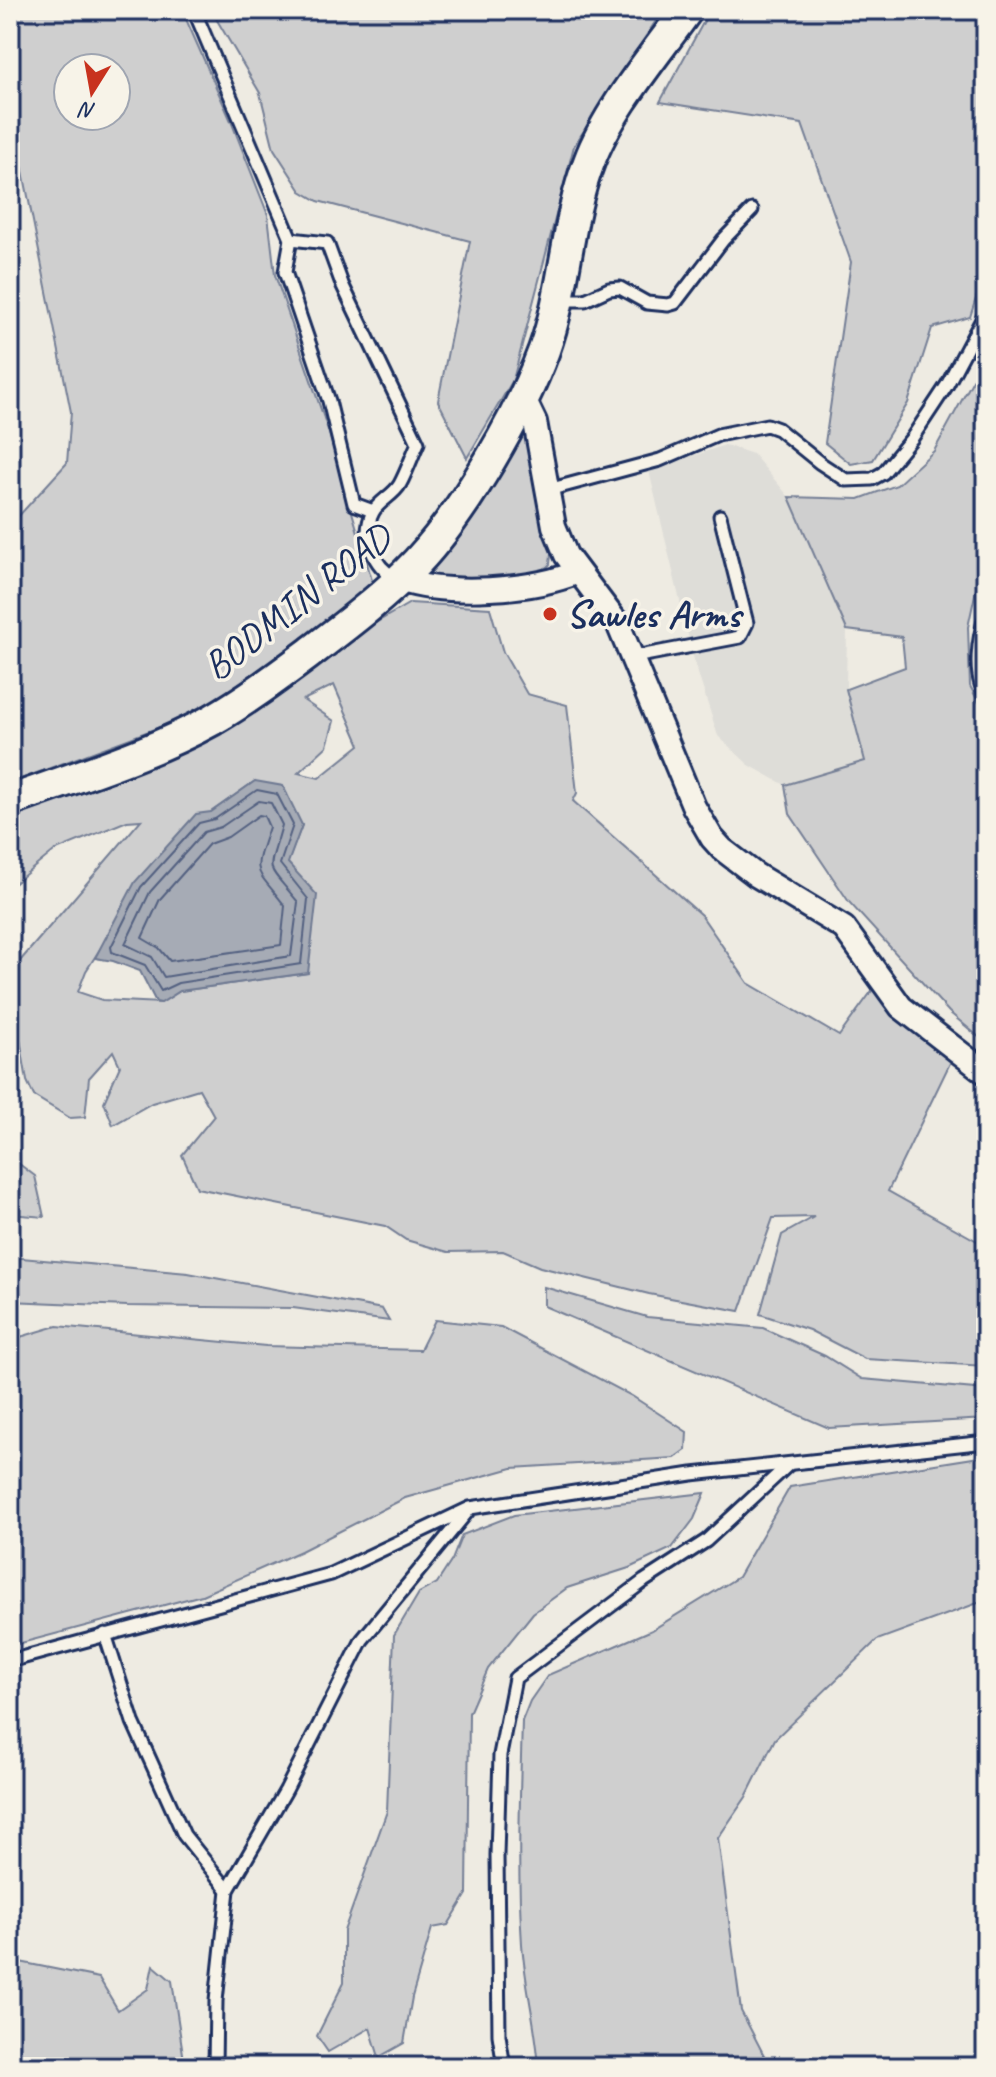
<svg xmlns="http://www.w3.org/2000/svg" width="996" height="2077" font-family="Caveat,sans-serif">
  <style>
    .built { fill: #deddd8 }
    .green { fill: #cfcfcf; stroke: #757f96; stroke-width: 2; fill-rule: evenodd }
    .water { fill: #a6abb5; stroke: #6e7992; stroke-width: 2 }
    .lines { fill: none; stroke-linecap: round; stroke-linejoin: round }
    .shore { stroke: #536181; stroke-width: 2 }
    .service-casing { stroke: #1b2f5e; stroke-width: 17 }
    .minor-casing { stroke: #1b2f5e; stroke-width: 28 }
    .secondary-casing { stroke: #1b2f5e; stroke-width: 36 }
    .service { stroke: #f7f3e8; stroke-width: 11 }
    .minor { stroke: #f7f3e8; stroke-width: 22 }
    .secondary { stroke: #f7f3e8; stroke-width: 30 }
    .poi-dot { fill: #c8321e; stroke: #f7f3e8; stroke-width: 3 }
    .labels { text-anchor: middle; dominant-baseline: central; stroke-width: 7; stroke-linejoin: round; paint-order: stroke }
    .street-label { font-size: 40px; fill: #1b2f5e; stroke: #f7f3e8 }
    .poi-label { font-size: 40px; font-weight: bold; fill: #1b2f5e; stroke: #f7f3e8; text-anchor: start }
  </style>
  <rect width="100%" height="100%" fill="#eeebe2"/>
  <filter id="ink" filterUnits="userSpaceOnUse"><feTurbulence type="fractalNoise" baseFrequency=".0125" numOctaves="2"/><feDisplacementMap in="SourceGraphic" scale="16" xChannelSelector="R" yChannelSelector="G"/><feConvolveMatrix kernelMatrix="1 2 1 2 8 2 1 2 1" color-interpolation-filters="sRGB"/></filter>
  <g filter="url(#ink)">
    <path class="built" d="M725,445L753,454L789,497L847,630L846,689L865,761L785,785L749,765L718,736L695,664L649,471Z"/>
    <g class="green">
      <path d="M10,10H182L231,121L268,215L275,275L328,430L374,587L200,712L10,783V522L16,519L67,463L71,412L10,106ZM68,68H116V116H68Z"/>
      <path d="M211,10H663L574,146L513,380L467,458L438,401L470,241L318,201L301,191L274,149L260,93Z"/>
      <path d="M710,10H986V267L970,317L932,328L908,403L873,460L851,464L825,443L851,262L802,124L660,102Z"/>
      <path d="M974,378L986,383V586L976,590L968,627L970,686L986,716V1043L949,1012L849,902L790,814L785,785L865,761L846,689L905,667L902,637L847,630L789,497L859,499L897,485L934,451Z"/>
      <path d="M531,412L554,526L550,564C533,585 464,576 436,576L426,574Z"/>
      <path d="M410,603L490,608L503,652L527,694L567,705L577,793L573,801L701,915L748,983L839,1036L874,988L951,1061L888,1191L986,1246V1366L865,1359L809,1330L760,1314L782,1235L814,1217L773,1218L740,1311L649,1294L540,1267L503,1251L448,1252L406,1240L385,1226L197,1188L182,1155L214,1116L199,1089L152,1103L113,1125L104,1102L120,1066L113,1051L89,1078L85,1117L70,1118L34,1096L27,1081L16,1015L20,961L141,820L127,821L54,851L10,887V812L281,686L372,625ZM334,685L360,745L319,778L298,773L327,746L334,721L303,700ZM255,781L302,825L287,864L308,973L180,991L161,1003L102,1000L78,992L86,971L111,932L211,812Z"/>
      <path d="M10,1157L35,1176L44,1217L10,1214Z"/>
      <path d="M10,1257L188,1273L382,1309L389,1321L293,1308L127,1306L10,1301Z"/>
      <path d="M544,1287L647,1317L763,1328L825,1356L862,1379L986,1390V1419L829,1428L544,1306Z"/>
      <path d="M435,1320L501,1327L632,1396L687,1432L686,1450L675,1458L512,1468L405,1498L301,1551L202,1595L10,1646V1340L57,1326L266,1346L420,1350Z"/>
      <path d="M986,1456V1600L877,1640L775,1739L746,1797L718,1838L741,2011L767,2061L768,2067H539C536,2025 525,1985 522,1944C517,1869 520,1795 522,1721L530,1701L548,1675L652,1630L738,1577L790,1487Z"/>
      <path d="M705,1493L694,1519L672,1548L629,1568L567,1588L533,1613L488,1669L469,1713L467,1894L448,1925L432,1928L412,1997L404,2043L379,2057L370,2028L328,2052L317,2036L344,1982V1931L387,1811L394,1635L419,1593L437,1583L452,1560L462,1535L514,1515Z"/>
      <path d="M10,1960L99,1978L118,2010L148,1989L153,1965L172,1981L185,2067H10Z"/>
    </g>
    <path class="water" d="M255,781L283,786L302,825L288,863L317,895L308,973L180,991L161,1003L156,1002L140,971L113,961L95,958L135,882L196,814L211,812Z"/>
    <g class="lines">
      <g class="shore">
        <path d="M257,790L277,794L293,825L280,864L308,899L301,964L178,983L161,991L145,965L112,952L111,947L141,887L199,823L215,819Z"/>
        <path d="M259,801L271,803L282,825C268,878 263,859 298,902L291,956L164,977L152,957L125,944L150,892L204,832L221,827Z"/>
        <path d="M259,815L264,816L269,827C252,878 254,865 285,906L281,945L170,961L159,948L142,938L160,899L209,844L228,837Z"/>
      </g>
      <g class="service-casing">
        <g id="service">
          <path d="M194,10L291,239L285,272L329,401L354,504L373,511"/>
          <path d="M291,239L327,243L342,284L418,443C412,456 407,471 400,484C394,495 379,501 373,512C361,535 373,567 396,578"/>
          <path d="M559,300H585L609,289L620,288L647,303L668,305L675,303L723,240L752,210"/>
          <path d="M548,490L660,460L718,435L767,425L778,429L820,463L846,480L872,479L883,473L912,438L947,385L986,312"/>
          <path d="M986,615C978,639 973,674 986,696"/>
          <path d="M634,657L740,637L747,623L720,516"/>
          <path d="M105,1634L133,1722L184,1835L228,1890"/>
          <path d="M10,1661L331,1574L470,1508L692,1474L986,1442"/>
          <path d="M215,2067L216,2001L228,1890L286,1790L362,1640L468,1511"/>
          <path d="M504,2067L499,2035L497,1855L500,1755L515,1678L644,1581L706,1541L788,1465"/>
        </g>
      </g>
      <g class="minor-casing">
        <g id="minor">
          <path d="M523,397L535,422L554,526L566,555L618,624L694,807L712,838L722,849L756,875L844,928L901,1007L986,1073"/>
          <path d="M400,580C447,596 532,591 578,572"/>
        </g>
      </g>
      <g class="secondary-casing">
        <path id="secondary" d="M10,801C77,776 149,755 212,720C245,701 276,678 307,655C345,626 384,597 417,562C465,511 520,415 544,350C566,289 566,221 589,162C608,110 655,55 687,10"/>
      </g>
      <use href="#service" class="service"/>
      <use href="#minor" class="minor"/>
      <use href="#secondary" class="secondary"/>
    </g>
  </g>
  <circle class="poi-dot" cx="550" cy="614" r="8"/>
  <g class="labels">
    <g class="street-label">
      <text transform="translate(297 602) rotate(-38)">BODMIN ROAD</text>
    </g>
    <g class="poi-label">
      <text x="566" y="614">Sawles Arms</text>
    </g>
  </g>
  <rect width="996" height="2077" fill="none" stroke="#f7f3e8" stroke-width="40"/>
  <rect x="20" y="20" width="956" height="2037" fill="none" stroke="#1b2f5e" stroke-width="3" filter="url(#ink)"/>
  <g transform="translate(92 92) rotate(191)"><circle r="38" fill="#f7f3e8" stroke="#9fa5b1" stroke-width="2"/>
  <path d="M0-6L14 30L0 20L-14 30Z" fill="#c8321e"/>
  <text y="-12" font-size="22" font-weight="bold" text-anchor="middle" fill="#1b2f5e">N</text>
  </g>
</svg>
